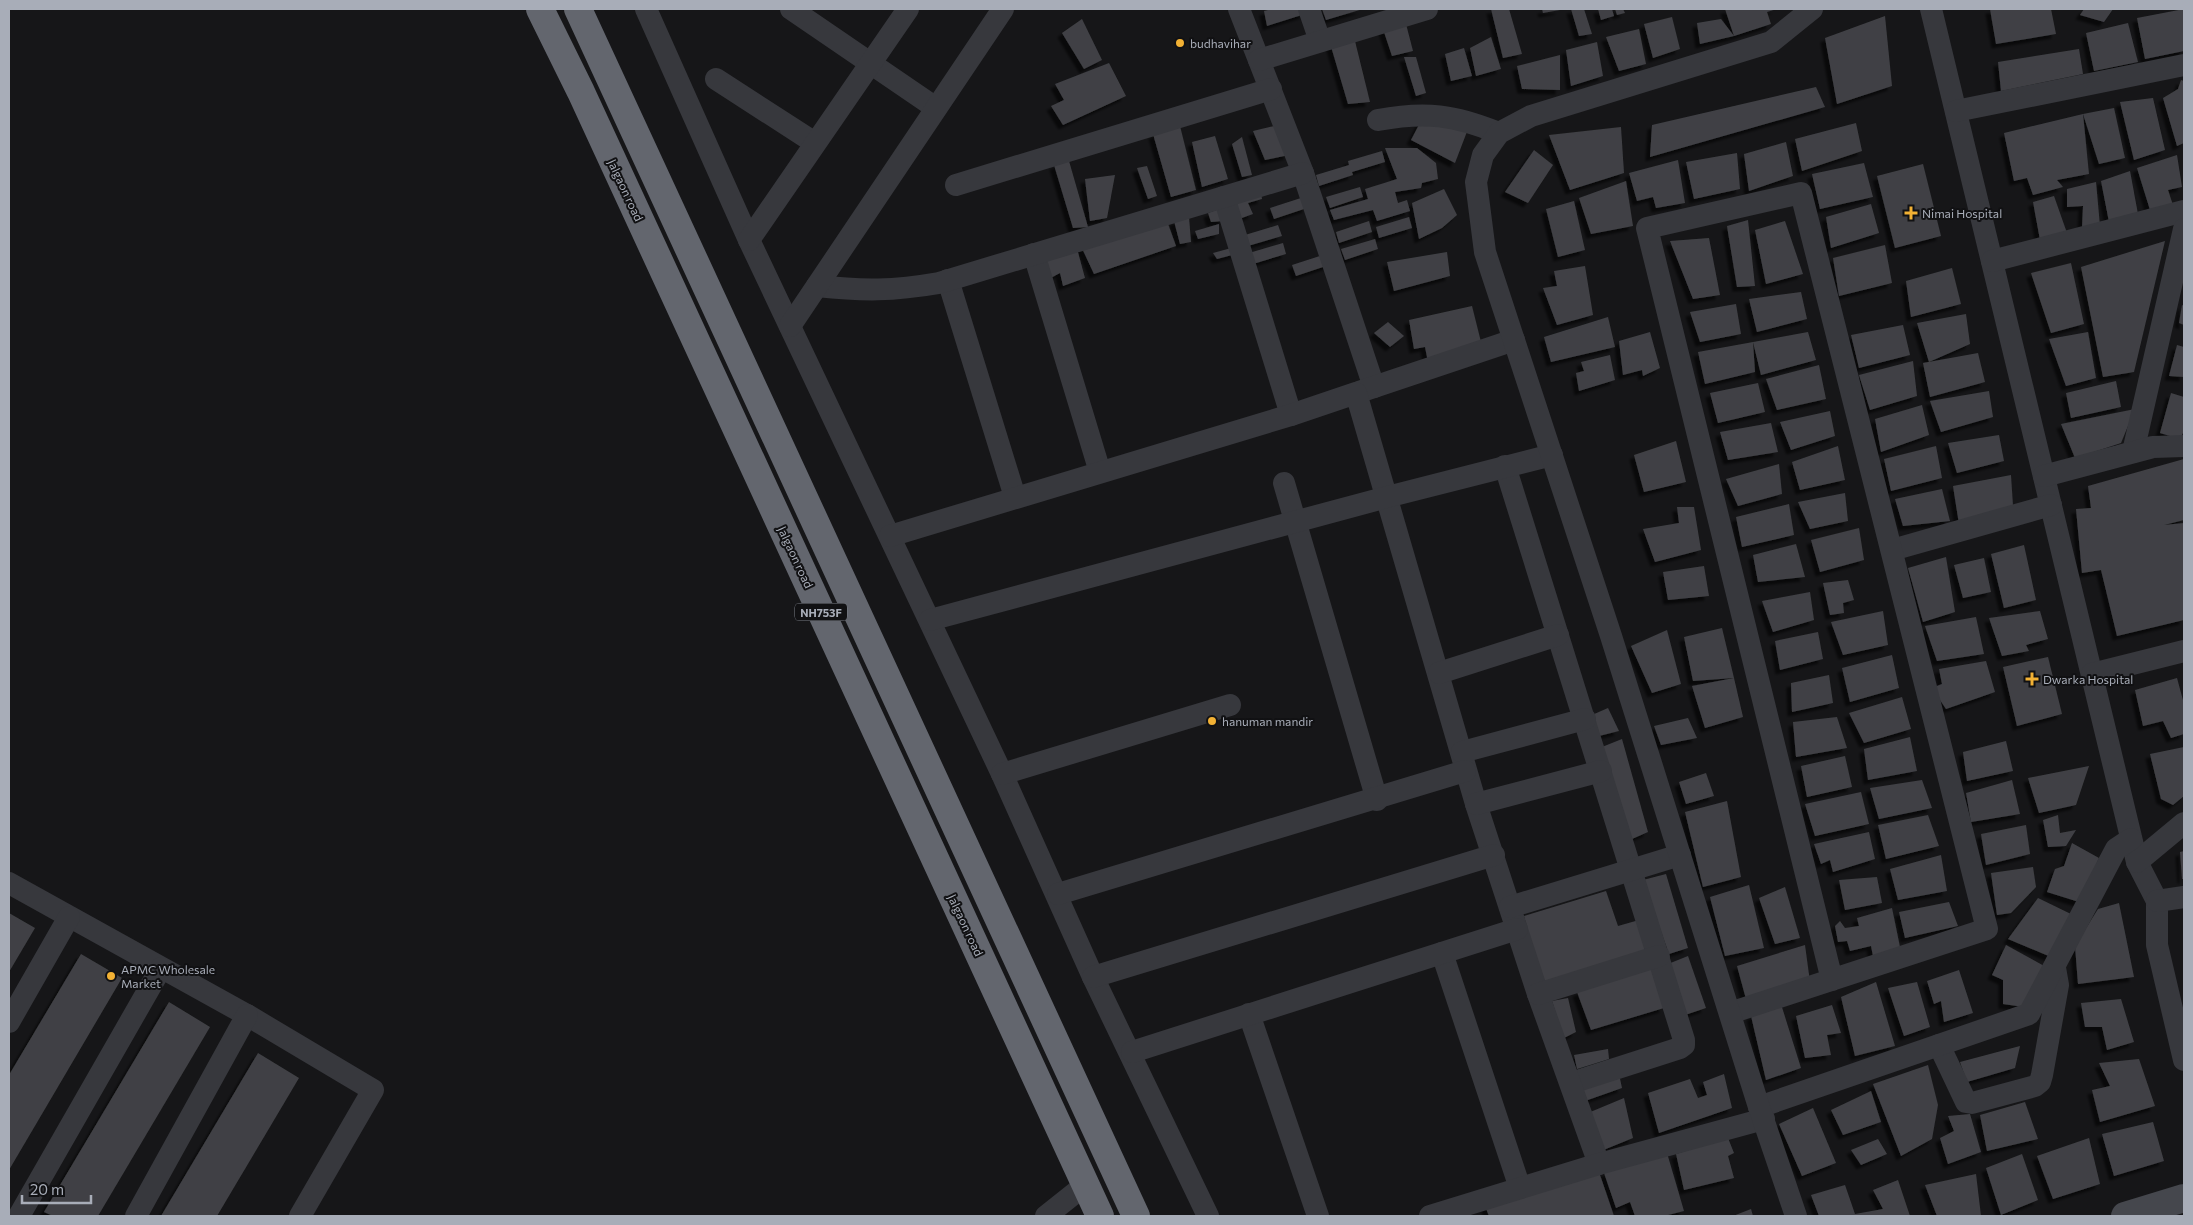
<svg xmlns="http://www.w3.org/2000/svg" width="2193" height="1225" font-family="Commissioner,sans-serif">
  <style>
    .building { fill: #404145; filter: url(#shadow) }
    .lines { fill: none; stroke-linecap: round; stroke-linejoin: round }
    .street { stroke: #37383d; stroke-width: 22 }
    .secondary { stroke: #45474d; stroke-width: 28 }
    .highway { stroke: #63666e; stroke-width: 28 }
    .poi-dot { fill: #f2b134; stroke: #111113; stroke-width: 2 }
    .labels { text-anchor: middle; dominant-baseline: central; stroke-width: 4; stroke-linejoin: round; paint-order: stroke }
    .shield { fill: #111113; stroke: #7b7e86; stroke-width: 1 }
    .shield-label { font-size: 11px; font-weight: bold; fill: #a8adb8 }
    .poi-label { font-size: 12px; fill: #a8adb8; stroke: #111113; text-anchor: start }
    .street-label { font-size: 12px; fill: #a8adb8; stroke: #111113 }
  </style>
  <defs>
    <filter id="shadow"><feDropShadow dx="-4.5" dy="4.5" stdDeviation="1" flood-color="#0009"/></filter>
  </defs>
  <rect width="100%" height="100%" fill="#161618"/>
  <g class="building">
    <path d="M1272,9H1303L1305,14L1267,26L1264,11Z"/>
    <path d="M1322,9H1363L1326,20Z"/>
    <path d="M1491,9H1509L1522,54L1503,58Z"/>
    <path d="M1542,9H1559L1560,10L1543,13Z"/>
    <path d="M1571,9H1584L1592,34L1579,36Z"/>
    <path d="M1598,9H1612L1614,16L1601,20Z"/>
    <path d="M1615,9H1623L1625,13L1617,15Z"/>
    <path d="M1725,9H1777L1767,12L1771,24L1734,36L1700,44L1697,23L1721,19L1734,36Z"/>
    <path d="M1990,9H2051L2056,34L1996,44Z"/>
    <path d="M2084,9H2113L2104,22L2080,15Z"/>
    <path d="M2184,9V51L2145,59L2137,18Z"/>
    <path d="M1885,16L1892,86L1837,104L1825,38Z"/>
    <path d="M1672,17L1680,49L1653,58L1644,24Z"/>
    <path d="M1082,19L1102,60L1084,69L1062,33Z"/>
    <path d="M2128,23L2138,62L2094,71L2086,33Z"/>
    <path d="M1406,24L1413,51L1392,56L1383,29Z"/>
    <path d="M1639,29L1646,64L1619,71L1606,37Z"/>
    <path d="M1354,37L1370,102L1348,104L1330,43Z"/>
    <path d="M1491,37L1501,69L1476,76L1470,48Z"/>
    <path d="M1597,42L1603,76L1571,86L1566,50Z"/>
    <path d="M1464,48L1472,76L1451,81L1445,54Z"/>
    <path d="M2079,49L2083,74L2001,91L1998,62Z"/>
    <path d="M1560,55V90L1522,89L1517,66Z"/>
    <path d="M1404,57H1416L1426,93L1416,96Z"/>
    <path d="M1109,63L1126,96L1063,125L1051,106L1064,100L1055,84Z"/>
    <path d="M2181,80L2184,81V143L2177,146L2163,98L2178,89Z"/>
    <path d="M1816,87L1825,107L1650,157L1652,125Z"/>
    <path d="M2153,98L2165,150L2134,160L2120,102Z"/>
    <path d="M2114,108L2125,158L2099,164L2083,114Z"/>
    <path d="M2083,114L2089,174L2057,180L2063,187L2033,195L2027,178L2014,181L2004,133Z"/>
    <path d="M1422,119L1468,129L1455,163L1411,140Z"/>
    <path d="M1856,123L1862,151L1802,171L1795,139Z"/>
    <path d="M1278,125L1289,155L1265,160L1253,131Z"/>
    <path d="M1180,126L1196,190L1171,197L1153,134Z"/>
    <path d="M1621,127L1624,173L1570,190L1549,135Z"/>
    <path d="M1215,136L1228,179L1202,187L1192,142Z"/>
    <path d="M1242,137L1252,175L1242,177L1232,144Z"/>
    <path d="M1786,142L1793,176L1749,191L1744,154Z"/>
    <path d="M1385,148H1417L1436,163L1438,179L1422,183L1421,188L1395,192L1398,203L1407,200L1410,211L1377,221L1373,210L1334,220L1330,210L1368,199L1365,189L1397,179Z"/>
    <path d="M1534,150L1553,165L1528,203L1505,192Z"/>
    <path d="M1382,151L1385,162L1352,172L1353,175L1319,186L1316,175L1349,165L1348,161Z"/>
    <path d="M1737,153L1740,189L1694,199L1686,162Z"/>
    <path d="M2177,155L2182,187L2168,190L2173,205L2150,210L2137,168Z"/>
    <path d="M1678,160L1685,203L1656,208L1653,197L1637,201L1629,173Z"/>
    <path d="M1069,161L1088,227L1073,228L1054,165Z"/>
    <path d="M1864,163L1873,197L1820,209L1812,174Z"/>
    <path d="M1923,164L1941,236L1895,248L1877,176Z"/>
    <path d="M1147,166L1157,196L1148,199L1137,168Z"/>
    <path d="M2130,171L2138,214L2109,222L2101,181Z"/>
    <path d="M1115,175L1107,218L1090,221L1085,179Z"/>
    <path d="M1626,181L1633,226L1591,234L1579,198Z"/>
    <path d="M2096,182L2100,226L2082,228L2083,206L2067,207V189Z"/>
    <path d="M1360,187L1363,197L1330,208L1326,197Z"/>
    <path d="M1444,189L1457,215L1442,228L1419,239L1412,203Z"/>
    <path d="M1261,193L1262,199L1248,203L1253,214L1239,219L1233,201Z"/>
    <path d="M2054,196L2067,233L2040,240L2033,202Z"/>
    <path d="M1304,197L1307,208L1274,219L1270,208Z"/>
    <path d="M1574,201L1585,250L1558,257L1546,209Z"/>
    <path d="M1871,204L1879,233L1831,248L1826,217Z"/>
    <path d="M1222,208L1224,221L1211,222L1208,213Z"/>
    <path d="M1189,217L1191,242L1180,244L1174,221Z"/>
    <path d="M1409,217L1412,228L1379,238L1376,227Z"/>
    <path d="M1748,220L1755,286L1737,287L1727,226Z"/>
    <path d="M1167,221L1176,246L1094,274L1080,244Z"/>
    <path d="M1369,221L1372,232L1339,243L1336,232Z"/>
    <path d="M1785,221L1803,274L1766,284L1755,230Z"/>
    <path d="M1219,224V234L1198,239L1195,231Z"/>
    <path d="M1278,225L1282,236L1248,246L1245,235Z"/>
    <path d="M1709,238L1720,295L1693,299L1670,241Z"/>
    <path d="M1375,239L1378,249L1345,260L1341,249Z"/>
    <path d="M2165,241L2134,372L2103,377L2081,267Z"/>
    <path d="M1283,243L1286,254L1253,264L1249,253Z"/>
    <path d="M1076,245L1085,278L1063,286L1060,273L1047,280L1038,257Z"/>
    <path d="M1885,245L1892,283L1839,296L1833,258Z"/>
    <path d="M1235,247L1236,254L1217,259L1213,253Z"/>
    <path d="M1447,252L1450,276L1394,291L1387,262Z"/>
    <path d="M1326,254L1329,265L1296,276L1292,265Z"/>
    <path d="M2071,263L2084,324L2051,333L2031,273Z"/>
    <path d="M1585,266L1593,315L1557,325L1543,288L1557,286L1554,271Z"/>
    <path d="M1952,268L1961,304L1911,317L1906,281Z"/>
    <path d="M1801,292L1807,319L1757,332L1749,299Z"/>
    <path d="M1736,304L1741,334L1700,342L1690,312Z"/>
    <path d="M2182,305L2184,306V325L2179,323Z"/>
    <path d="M1472,306L1482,346L1428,362L1425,347L1414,349L1409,320Z"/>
    <path d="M1966,314L1970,344L1929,362L1917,323Z"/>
    <path d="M1608,317L1615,347L1551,362L1544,337Z"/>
    <path d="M1388,322L1404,336L1390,347L1374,333Z"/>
    <path d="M1903,325L1910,355L1859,368L1851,335Z"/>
    <path d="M1650,332L1660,368L1643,376L1642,370L1623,375L1619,341Z"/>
    <path d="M1808,332L1816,360L1761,375L1753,342L1755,372L1705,384L1698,352Z"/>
    <path d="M2088,332L2096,378L2066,386L2049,339Z"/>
    <path d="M2177,345L2184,347V377L2169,376Z"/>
    <path d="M1978,353L1985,382L1930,397L1923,363Z"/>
    <path d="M1610,355L1615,380L1579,391L1576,373L1584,371L1581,362Z"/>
    <path d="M1913,361L1917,396L1870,410L1859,375Z"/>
    <path d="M1819,365L1826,399L1777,410L1766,379Z"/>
    <path d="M2116,381L2121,407L2071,418L2066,393Z"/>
    <path d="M1758,383L1765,412L1718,423L1710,393Z"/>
    <path d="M1989,391L1993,417L1941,432L1930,401Z"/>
    <path d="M2171,393L2184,397V431L2180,439L2160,433Z"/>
    <path d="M1922,405L1929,435L1881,452L1875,419Z"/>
    <path d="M2135,409L2121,443L2075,458L2061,424Z"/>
    <path d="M1830,411L1835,436L1791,450L1780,422Z"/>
    <path d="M1771,423L1778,452L1728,460L1720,432Z"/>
    <path d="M1999,435L2004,461L1957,473L1948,443Z"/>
    <path d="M1676,441L1686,482L1644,492L1634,455Z"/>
    <path d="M1838,446L1845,480L1800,490L1792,462Z"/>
    <path d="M1936,446L1942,478L1891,491L1884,459Z"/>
    <path d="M2184,459V520L2164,525L2184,523V620L2117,636L2101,570L2082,573L2076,509L2091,508L2088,486Z"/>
    <path d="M1779,464L1782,494L1738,506L1726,479Z"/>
    <path d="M2011,475L2013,506L1959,524L1953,486Z"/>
    <path d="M1942,489L1950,521L1903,526L1895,499Z"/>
    <path d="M1845,493L1848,521L1810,529L1798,502Z"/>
    <path d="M1789,504L1794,535L1742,547L1736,517Z"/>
    <path d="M1677,507H1694L1701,550L1655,562L1643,529L1679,523Z"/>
    <path d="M1859,528L1864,560L1820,572L1811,540Z"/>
    <path d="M1796,544L1805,577L1758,582L1753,555Z"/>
    <path d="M2024,545L2036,600L2004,608L1991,554Z"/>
    <path d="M1946,557L1955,612L1923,622L1908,568Z"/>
    <path d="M1984,558L1991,592L1963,598L1954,565Z"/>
    <path d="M1704,566L1709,596L1668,600L1663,572Z"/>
    <path d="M1848,580L1854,600L1843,603L1844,613L1830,615L1823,583Z"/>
    <path d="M1810,592L1814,620L1773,632L1762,601Z"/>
    <path d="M1883,611L1888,645L1843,655L1831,622Z"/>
    <path d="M2040,611L2048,639L2026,645L2029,651L2002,656L1989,618Z"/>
    <path d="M1976,617L1984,654L1937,661L1925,626Z"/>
    <path d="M1722,628L1734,678L1693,681L1684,637Z"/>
    <path d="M1667,630L1681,684L1652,693L1631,646Z"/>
    <path d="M1818,632L1823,659L1780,670L1775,641Z"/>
    <path d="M1892,655L1899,688L1850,702L1842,668Z"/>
    <path d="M2048,657L2062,714L2017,726L2003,667Z"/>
    <path d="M1986,661L1995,692L1946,709L1932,688L1942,684L1939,669Z"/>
    <path d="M1829,675L1833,703L1792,712L1791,683Z"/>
    <path d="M1734,678L1743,717L1705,728L1692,686Z"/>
    <path d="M2177,678L2184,704V734L2171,738L2163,721L2143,726L2135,690Z"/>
    <path d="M1902,697L1911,729L1864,743L1849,713Z"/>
    <path d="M1608,708L1619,731L1599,736L1592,715Z"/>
    <path d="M1837,717L1847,748L1796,757L1793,722Z"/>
    <path d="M1688,718L1697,738L1661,745L1654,726Z"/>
    <path d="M1910,737L1917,771L1868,780L1864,749Z"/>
    <path d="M1622,739L1648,832L1632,839L1602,747Z"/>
    <path d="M2006,741L2013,771L1967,781L1963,752Z"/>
    <path d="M2184,747V796L2173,805L2161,799L2150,754Z"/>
    <path d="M1845,756L1852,787L1807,797L1801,766Z"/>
    <path d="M2089,766L2076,805L2039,813L2028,778Z"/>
    <path d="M1706,773L1714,796L1686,804L1679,782Z"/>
    <path d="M1922,780L1932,808L1879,819L1870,788Z"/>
    <path d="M2012,780L2020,814L1971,822L1966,793Z"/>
    <path d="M1861,792L1869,824L1815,836L1805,804Z"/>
    <path d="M1727,801L1741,877L1703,887L1685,812Z"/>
    <path d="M1928,815L1939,846L1886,859L1878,825Z"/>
    <path d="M2058,815L2060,833L2076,830L2066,846L2048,847L2043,820Z"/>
    <path d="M2026,825L2030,854L1986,865L1981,834Z"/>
    <path d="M1869,832L1875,859L1833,872L1830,860L1821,864L1814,844Z"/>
    <path d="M2072,843L2099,858L2079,902L2047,892L2055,869L2064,866Z"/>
    <path d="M2184,851V879H2182L2180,852Z"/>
    <path d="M1941,855L1947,891L1898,900L1890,869Z"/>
    <path d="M2033,867L2036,887L2011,913L1997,915L1991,873Z"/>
    <path d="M1666,874L1688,948L1669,954L1643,880Z"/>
    <path d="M1877,877L1882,903L1845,910L1839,880Z"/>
    <path d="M1749,885L1764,948L1725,956L1710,897Z"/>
    <path d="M1785,887L1800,938L1775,944L1759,898Z"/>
    <path d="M1606,891L1618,926L1639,920L1648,953L1543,985L1524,916Z"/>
    <path d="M2038,898L2073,915L2051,957L2008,939Z"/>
    <path d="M1949,902L1958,926L1905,938L1899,912Z"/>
    <path d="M2119,903L2134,977L2078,984L2075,946L2098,909Z"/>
    <path d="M1892,908L1900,947L1873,956L1871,946L1850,951L1847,941L1838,942L1835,926L1840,921L1845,928L1859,926L1857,918Z"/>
    <path d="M9,913L35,928L9,972Z"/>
    <path d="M1805,945L1810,982L1746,999L1737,966Z"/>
    <path d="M2006,945L2046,967L2024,1007L2003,1004V980L1992,975Z"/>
    <path d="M81,954L122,978L9,1170V1075Z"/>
    <path d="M1688,956L1706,1008L1682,1016L1668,964Z"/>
    <path d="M1651,967L1664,1008L1591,1030L1577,992Z"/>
    <path d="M1959,970L1973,1013L1944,1022L1941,1001L1934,1004L1927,981Z"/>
    <path d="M1876,982L1895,1046L1855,1056L1841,997Z"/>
    <path d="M1917,982L1930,1027L1904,1036L1888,988Z"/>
    <path d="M1568,998L1576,1032L1564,1038L1552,1001Z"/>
    <path d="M2121,999L2134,1042L2107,1050L2102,1027H2085L2081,1003Z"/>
    <path d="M169,1002L210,1027L98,1216H53L44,1212Z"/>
    <path d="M1781,1004L1801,1068L1766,1080L1751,1016Z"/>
    <path d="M1832,1005L1841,1033L1827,1035L1831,1055L1805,1058L1796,1016Z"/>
    <path d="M2020,1046L2015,1068L1967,1082L1960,1062Z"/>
    <path d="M1608,1049L1609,1059L1577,1069L1574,1055Z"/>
    <path d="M258,1053L299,1078L217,1216H161Z"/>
    <path d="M2139,1059L2155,1106L2100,1122L2092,1090L2110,1086L2099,1063Z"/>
    <path d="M1928,1065L1938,1105L1932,1139L1901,1156L1873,1084Z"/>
    <path d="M1619,1074L1622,1088L1585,1101L1578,1086Z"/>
    <path d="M1724,1074L1732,1108L1659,1133L1648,1093L1690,1079L1698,1098L1707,1095L1703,1082Z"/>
    <path d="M1871,1091L1881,1122L1843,1135L1831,1110Z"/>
    <path d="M1624,1098L1633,1138L1601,1151L1588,1113Z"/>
    <path d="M2025,1102L2038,1139L1987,1151L1980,1115Z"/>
    <path d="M1813,1108L1836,1163L1802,1176L1779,1124Z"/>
    <path d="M1970,1114L1981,1152L1948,1164L1940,1138L1954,1131L1948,1116Z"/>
    <path d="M2153,1122L2164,1161L2114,1176L2102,1134Z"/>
    <path d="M1728,1138L1734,1153L1728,1156L1734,1178L1684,1190L1676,1154Z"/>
    <path d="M2089,1138L2100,1184L2053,1199L2037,1156Z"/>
    <path d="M1878,1139L1887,1154L1861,1165L1851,1150Z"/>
    <path d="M1667,1153L1684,1211L1664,1216H1635L1630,1202L1616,1208L1604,1173Z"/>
    <path d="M2022,1154L2038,1200L2001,1215L1986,1168Z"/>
    <path d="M1599,1172L1614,1216H1489L1485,1206Z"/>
    <path d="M1976,1174L1981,1216H1937L1925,1185Z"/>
    <path d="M1898,1180L1910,1216H1819L1811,1195L1845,1185L1855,1214L1883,1209L1873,1190Z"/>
    <path d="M1751,1209L1753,1216H1733Z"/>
  </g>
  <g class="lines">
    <g class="street">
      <path d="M646,9L749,240L1002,774L1093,977L1208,1216"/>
      <path d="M791,9L936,108"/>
      <path d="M1239,9L1303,173L1374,387"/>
      <path d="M1309,9L1320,41"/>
      <path d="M1931,9L2137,862L2157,901V945L2184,1060"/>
      <path d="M1259,60L1427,9"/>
      <path d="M716,79L815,143"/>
      <path d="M1956,111L2184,65"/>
      <path d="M1378,120C1426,111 1454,115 1499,133"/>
      <path d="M956,185L1271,89"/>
      <path d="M1224,197L1291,415"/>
      <path d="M749,240L908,9"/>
      <path d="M1034,254L1100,472"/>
      <path d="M1992,261L2184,211"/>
      <path d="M948,280L1015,497"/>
      <path d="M817,286C863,291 893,291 939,283L1303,173"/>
      <path d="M790,326L1003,9"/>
      <path d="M1359,392L1514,340"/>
      <path d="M2133,452L2184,229"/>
      <path d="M1505,466L1684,1040V1045L1680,1048L1571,1083"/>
      <path d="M2044,476L2153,447L2184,446"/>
      <path d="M1284,483L1377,800"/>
      <path d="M890,536L1291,415L1356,393L1476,804L1538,994L1599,1164"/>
      <path d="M1892,550L2051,505"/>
      <path d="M930,620L1387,497L1552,455"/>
      <path d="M1439,673L1558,635"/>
      <path d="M2092,674L2184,651"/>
      <path d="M1462,752L1585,719"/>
      <path d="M1002,774L1230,705"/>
      <path d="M1476,804L1601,771"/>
      <path d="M2137,862L2184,823"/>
      <path d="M9,883L247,1015L373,1090L300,1216"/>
      <path d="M1058,894L1465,771"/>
      <path d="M2157,901L2184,897"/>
      <path d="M1510,907L1680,855"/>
      <path d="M1442,953L1520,1188"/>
      <path d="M1093,977L1494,855"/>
      <path d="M1538,994L1659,956"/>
      <path d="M1730,1013L1987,929L1801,193L1647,228L1832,980"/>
      <path d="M1249,1014L1318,1216"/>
      <path d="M9,1022L69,917"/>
      <path d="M1939,1045L1966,1102L1972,1103L2035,1086L2040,1082L2042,1075L2058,985L2055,968"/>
      <path d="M1132,1052L1517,929"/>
      <path d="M1759,1107L2029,1014L2116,849L2131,839"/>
      <path d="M19,1216L161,968"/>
      <path d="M136,1216L247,1015"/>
      <path d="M1046,1216L1085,1185"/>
      <path d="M1430,1216L1599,1164L1764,1119"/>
      <path d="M1796,1216L1759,1107L1611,636L1485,252L1476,182L1483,155L1499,133L1531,116L1771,42L1812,9"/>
    </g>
    <path class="secondary" d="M2125,1216L2184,1198"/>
    <g class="highway">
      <path d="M540,9L581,92L1100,1216"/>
      <path d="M578,9L1136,1216"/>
    </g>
  </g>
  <g class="poi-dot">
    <circle cx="1180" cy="43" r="5"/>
    <path d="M1908.5 205.5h5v5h5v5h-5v5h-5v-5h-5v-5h5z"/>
    <path d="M2029.5 671.5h5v5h5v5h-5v5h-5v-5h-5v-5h5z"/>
    <circle cx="1212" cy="721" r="5"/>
    <circle cx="111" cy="976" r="5"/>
  </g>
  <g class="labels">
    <rect class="shield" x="795" y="603.5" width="52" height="17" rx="4"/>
    <g class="shield-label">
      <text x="821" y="612">NH753F</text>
    </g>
    <g class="poi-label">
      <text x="1190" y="43">budhavihar</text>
      <text x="1922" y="213">Nimai Hospital</text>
      <text x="2043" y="679">Dwarka Hospital</text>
      <text x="1222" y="721">hanuman mandir</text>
      <text x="121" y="969">APMC Wholesale<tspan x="121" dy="14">Market</tspan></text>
    </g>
    <g class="street-label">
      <text transform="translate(626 190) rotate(65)">Jalgaon road</text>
      <text transform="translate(796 557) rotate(65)">Jalgaon road</text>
      <text transform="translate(966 925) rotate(65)">Jalgaon road</text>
    </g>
  </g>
  <rect width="2193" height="1225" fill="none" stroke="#a8adb8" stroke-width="20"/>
  <path d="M22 1195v8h69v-8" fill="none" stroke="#a8adb8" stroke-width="2.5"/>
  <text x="30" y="1195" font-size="15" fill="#a8adb8" stroke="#111113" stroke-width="4" paint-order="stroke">20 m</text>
</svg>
